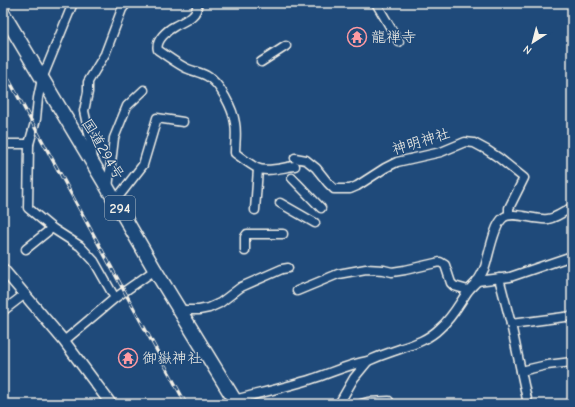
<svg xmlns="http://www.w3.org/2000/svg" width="575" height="407" font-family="'Comic Neue','Klee One',sans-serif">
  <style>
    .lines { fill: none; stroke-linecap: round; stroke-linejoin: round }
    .minor-casing { stroke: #f4f1e8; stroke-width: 11 }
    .tertiary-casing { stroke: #f4f1e8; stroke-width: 13 }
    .trunk-casing { stroke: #f4f1e8; stroke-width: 16 }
    .minor { stroke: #1f4a7a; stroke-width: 8 }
    .tertiary { stroke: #1f4a7a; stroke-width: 10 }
    .trunk { stroke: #1f4a7a; stroke-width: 13 }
    .rail-casing { stroke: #f4f1e8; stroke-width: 3.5 }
    .rail { stroke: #1f4a7a; stroke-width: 2; stroke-dasharray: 6; stroke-linecap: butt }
    .labels { text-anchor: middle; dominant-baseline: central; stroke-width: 3; stroke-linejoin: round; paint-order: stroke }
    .shield { fill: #1f4a7a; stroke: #b4bfc7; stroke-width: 1 }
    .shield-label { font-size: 14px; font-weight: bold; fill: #f4f1e8 }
    .poi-label { font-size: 15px; fill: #f4f1e8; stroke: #1f4a7a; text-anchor: start }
    .street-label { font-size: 15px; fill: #f4f1e8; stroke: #1f4a7a }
  </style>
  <rect width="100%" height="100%" fill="#1f4a7a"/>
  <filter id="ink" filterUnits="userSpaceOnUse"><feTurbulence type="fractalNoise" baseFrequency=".025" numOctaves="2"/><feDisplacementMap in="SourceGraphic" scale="8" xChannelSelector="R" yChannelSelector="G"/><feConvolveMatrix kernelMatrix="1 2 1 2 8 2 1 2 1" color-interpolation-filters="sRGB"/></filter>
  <g filter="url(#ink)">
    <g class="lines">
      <g class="minor-casing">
        <g id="minor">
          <path d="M73,3L42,79L38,98L36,119L29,144L28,208L52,228L80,246L94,261L115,298"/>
          <path d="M197,3C199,16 184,21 175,26C167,30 155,41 158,50C167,56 175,62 184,67C191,71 200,72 207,76C220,83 233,109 235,123C237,133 235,143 235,153C242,158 249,164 257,168C266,173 284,167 295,166"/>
          <path d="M376,3L399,42"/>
          <path d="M261,62L286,46"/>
          <path d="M3,144H29"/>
          <path d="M295,158L306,160L316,168L328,183L334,189H350L357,186L385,168L397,162L441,152L465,142L474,143L487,150L499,158L524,178L509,208V215"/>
          <path d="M93,160L90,138L84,111L88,92V82L105,54L122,9L127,3"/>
          <path d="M292,178L321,208"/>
          <path d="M108,188L114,138L127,106L144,90"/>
          <path d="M115,201L143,165L157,118L183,122"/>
          <path d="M280,203L315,223"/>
          <path d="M255,210L258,169"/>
          <path d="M26,249L52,228"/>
          <path d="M245,251V237L247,234H283"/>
          <path d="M499,278L511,324L528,404"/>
          <path d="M477,281L510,277L572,256"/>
          <path d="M297,291L338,274L366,269L384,270L392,272L405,270L440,262L445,265L451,283L454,286L468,290"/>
          <path d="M180,310H199L209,308L220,303L241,287L282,269L288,268"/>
          <path d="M3,311L25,294"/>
          <path d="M511,324L572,316"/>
          <path d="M64,341L115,298L155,270"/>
          <path d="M521,371L547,365L572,362"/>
          <path d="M234,400C260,393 287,387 312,379C331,373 349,364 368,361C377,357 385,354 394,351C411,345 427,341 440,328C452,318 459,304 468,291C471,287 475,284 478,280C481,276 483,271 485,267C489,255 494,225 503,218C512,210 535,221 548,219C555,218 566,211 572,207"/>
          <path d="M339,404L354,378L368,361"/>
          <path d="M361,404L368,402L389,401"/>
        </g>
      </g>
      <g class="tertiary-casing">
        <path id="tertiary" d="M3,269L64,341L111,404"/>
      </g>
      <g class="trunk-casing">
        <path id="trunk" d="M3,13L104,182L155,270L237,404"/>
      </g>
      <use href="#minor" class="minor"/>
      <use href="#tertiary" class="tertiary"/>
      <use href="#trunk" class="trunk"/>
      <g class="rail-casing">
        <path id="rail" d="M3,69L186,404"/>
      </g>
      <use href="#rail" class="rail"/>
    </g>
  </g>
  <defs>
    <g id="temple-ring" transform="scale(1)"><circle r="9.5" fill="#1f4a7a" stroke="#ff9aa2" stroke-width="1.5"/><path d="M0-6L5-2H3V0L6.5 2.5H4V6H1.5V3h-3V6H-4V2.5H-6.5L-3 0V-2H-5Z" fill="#ff9aa2"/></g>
  </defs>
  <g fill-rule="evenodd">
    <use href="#temple-ring" x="357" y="37"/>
    <use href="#temple-ring" x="128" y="358"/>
  </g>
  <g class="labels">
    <rect class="shield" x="105" y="196" width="30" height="24" rx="3"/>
    <g class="shield-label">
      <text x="120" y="208">294</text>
    </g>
    <g class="poi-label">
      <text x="371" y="37">龍禅寺</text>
      <text x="142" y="358">御嶽神社</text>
    </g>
    <g class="street-label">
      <text transform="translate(421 141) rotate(-17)">神明神社</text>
      <text transform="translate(103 149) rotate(59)">国道294号</text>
    </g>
  </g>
  <rect width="575" height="407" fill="none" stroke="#1f4a7a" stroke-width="16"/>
  <rect x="8" y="8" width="559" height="391" fill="none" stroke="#f4f1e8" stroke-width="1.5" filter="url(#ink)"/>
  <g transform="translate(533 42) rotate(216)" stroke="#1f4a7a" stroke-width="3" paint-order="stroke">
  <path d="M0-3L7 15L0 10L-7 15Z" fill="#f4f1e8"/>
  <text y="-6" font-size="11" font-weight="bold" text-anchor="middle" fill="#f4f1e8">N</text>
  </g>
</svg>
